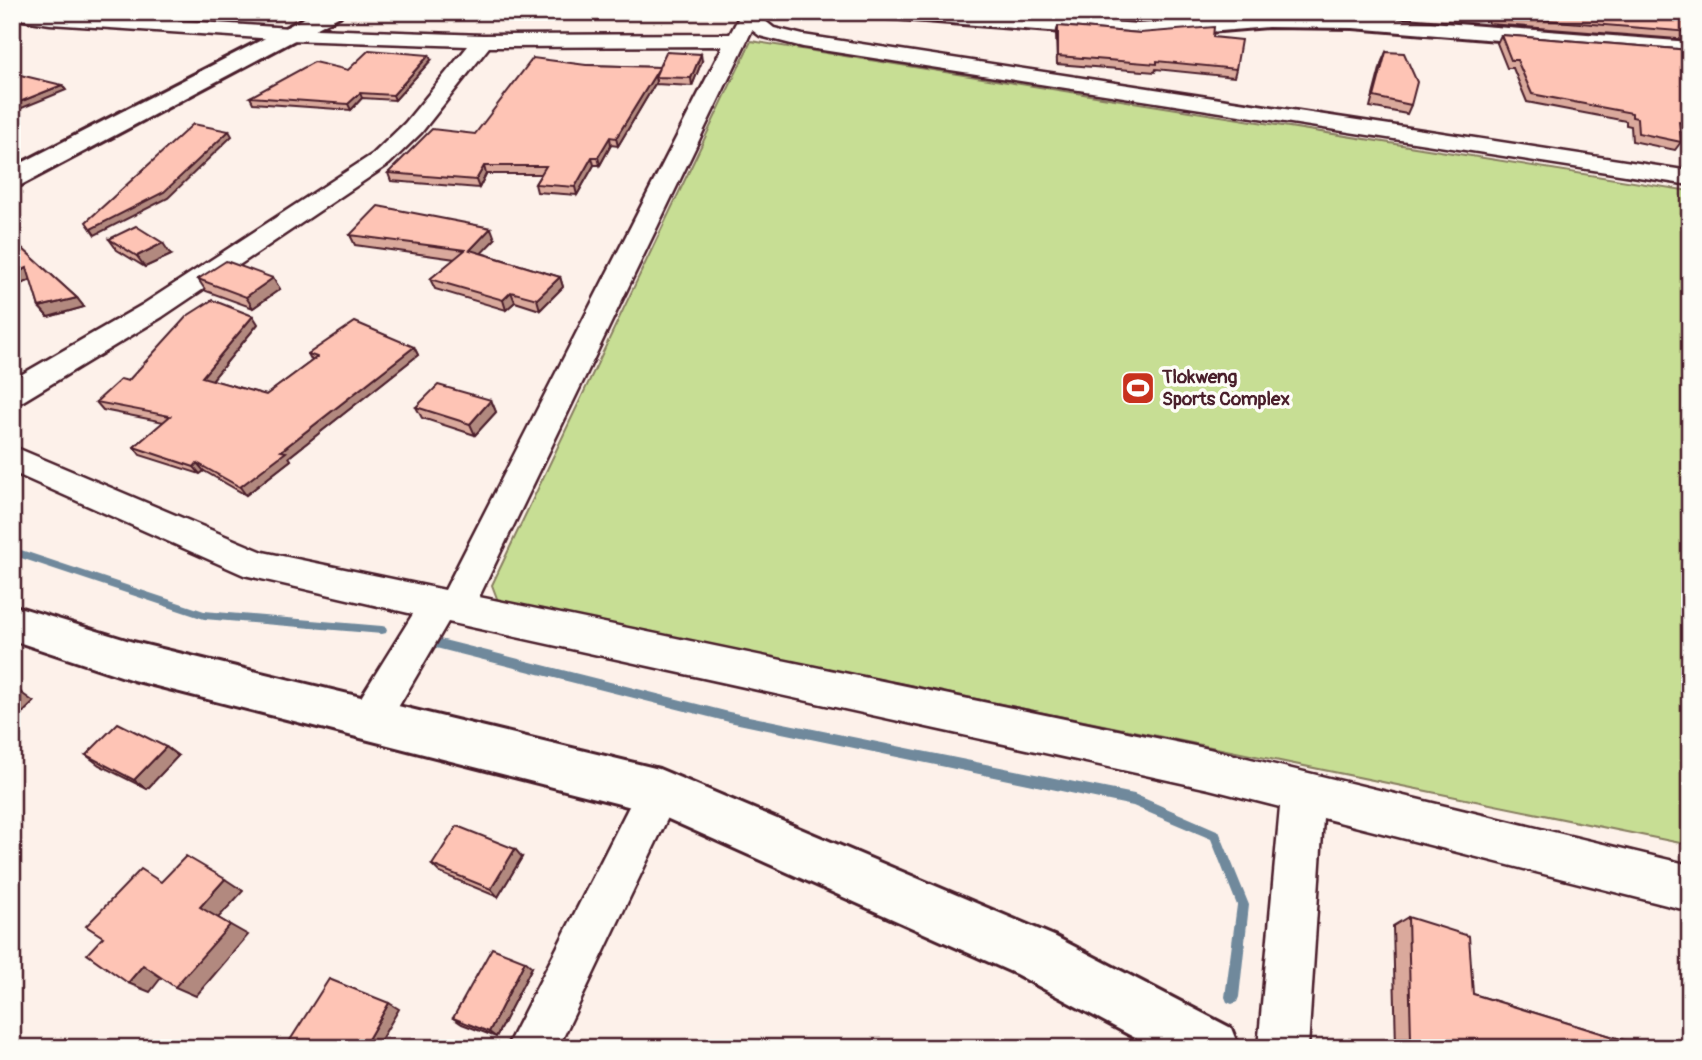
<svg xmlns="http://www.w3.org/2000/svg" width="1702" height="1060" font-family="Pangolin,sans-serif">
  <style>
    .green { fill: #c7de94; stroke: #887e60; stroke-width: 2 }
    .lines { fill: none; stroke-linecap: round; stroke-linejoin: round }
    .stream { fill: #6f899c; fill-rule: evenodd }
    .minor-casing { stroke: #4a1f2b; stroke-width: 5 }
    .tertiary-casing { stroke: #4a1f2b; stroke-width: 6 }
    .minor { fill: #fdfcf7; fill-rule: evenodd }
    .tertiary { fill: #fdfcf7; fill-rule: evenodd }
    .wall { fill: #daa99c; stroke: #4a1f2b; stroke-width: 2 }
    .shaded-wall { fill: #b2897f; stroke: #4a1f2b; stroke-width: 2 }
    .building { fill: #fec4b5; stroke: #4a1f2b; stroke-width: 2 }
    .labels { text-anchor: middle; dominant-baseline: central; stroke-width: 7; stroke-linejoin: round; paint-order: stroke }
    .poi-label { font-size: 19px; font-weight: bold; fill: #4a1f2b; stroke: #fdfcf7; text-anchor: start }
  </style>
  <rect width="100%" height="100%" fill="#fdf1ea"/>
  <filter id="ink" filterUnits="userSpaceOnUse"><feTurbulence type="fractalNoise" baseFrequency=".0143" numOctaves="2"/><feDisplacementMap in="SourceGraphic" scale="14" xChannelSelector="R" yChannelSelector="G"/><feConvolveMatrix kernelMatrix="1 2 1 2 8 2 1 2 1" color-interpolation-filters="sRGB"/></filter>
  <g filter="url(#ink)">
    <path class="green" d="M751,41L1690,191V845L498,601L492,585Z"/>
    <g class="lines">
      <g class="stream">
        <path d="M12,547L204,611L382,626L386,627L387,630L386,633L382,634L204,619L12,555Z"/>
        <path d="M432,637L729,712L1134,794L1219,831L1249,905L1239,997L1237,1002L1232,1004L1227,1002L1225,997L1237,905L1211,839L1133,806L729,722L432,647L428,645L427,642L428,639Z"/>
      </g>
      <g class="minor-casing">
        <g id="minor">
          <path d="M14,12H51L289,28L483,35L730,34L738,19L732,12H754L774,28L803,35L1690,171V185L803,47L760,36L752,30L479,597L1209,749L1690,865V911L1323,818L1308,1048H1258L1280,807L1209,789L448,622L383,733L369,738L355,733L349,720L355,707L413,614L244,575L12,472V446L263,552L445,590L723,46L489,47L421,133L389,164L162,317L23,401L12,405V380L142,305L373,154L405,123L468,46L289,40L50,24L23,20Z"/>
          <path d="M659,771L674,777L680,792L558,1048H506L644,777Z"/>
        </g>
      </g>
      <g class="tertiary-casing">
        <g id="tertiary">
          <path d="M316,12H343L340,16L21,185L12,187V168Z"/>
          <path d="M876,12H974L1138,24L1268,15L1353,16L1690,42V56L1353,28L1268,27L1138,38L886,18L879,16Z"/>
          <path d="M12,605L133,642L659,769L1054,936L1231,1028L1239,1048H1154L1016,974L655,813L133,680L12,640Z"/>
        </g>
      </g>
      <use href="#minor" class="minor"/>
      <use href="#tertiary" class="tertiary"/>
    </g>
    <g class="wall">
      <path d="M1056,12H1215L1214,16L1138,21L1056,15Z"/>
      <path d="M1485,12H1690V40L1489,24Z"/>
      <path d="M1058,26L1140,33L1213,37L1236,69L1234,77L1156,69L1155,72L1057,64L1056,34Z"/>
      <path d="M1501,35L1690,50V132L1680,131L1681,142L1675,150L1632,141L1631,126L1626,125V121L1527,102L1513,68H1507L1497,43Z"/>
      <path d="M1386,52L1411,105L1407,114L1370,107L1382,61Z"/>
      <path d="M431,60L395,100L362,98L351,110L253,103L250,97L348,70Z"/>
      <path d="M702,61L692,86L656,84V82L618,146L611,145L600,165H594L577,195L537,192L535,184L541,174H486L479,188L391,181L388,173L475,134L586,65L659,67Z"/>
      <path d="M350,235L495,239L481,253L560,277L563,287L540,310L515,302L506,310L435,289L430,279L455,259L355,245Z"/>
      <path d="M12,239L77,298L84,307L48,317L39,307L31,280L19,285L12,282Z"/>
      <path d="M109,239L171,255L145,267L117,250Z"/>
      <path d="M273,278L280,289L253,308L206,291L198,279Z"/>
      <path d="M258,324L212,380L266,395L312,361L308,354L414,347L418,355L289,457L291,460L246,495L204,471L200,474L140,455L134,447L164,422L103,410L96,402L128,381Z"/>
      <path d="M491,400L496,412L475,435L422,418L416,407Z"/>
      <path d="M166,747L178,756L147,789L99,765L86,755Z"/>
      <path d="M522,857L498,897L440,873L432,865Z"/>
      <path d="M1408,917L1473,994L1650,1048H1400L1396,1046L1393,926Z"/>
      <path d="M532,967L496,1037L462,1024L453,1018Z"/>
    </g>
    <g class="shaded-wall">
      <path d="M701,54L702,61L692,86L691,78Z"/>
      <path d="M429,55L431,60L395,100L393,95Z"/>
      <path d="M659,68L655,77L656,82L618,146L616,138Z"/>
      <path d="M62,85L66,90L12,112V105Z"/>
      <path d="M360,93L362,98L351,110L348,104Z"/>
      <path d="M229,131L232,136L168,198L95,235L91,229Z"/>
      <path d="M610,137L611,145L600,165L598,157Z"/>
      <path d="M592,157L594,165L577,195L575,187Z"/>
      <path d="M484,166L486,174L479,188L476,180Z"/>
      <path d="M491,228L495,239L474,261L470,250Z"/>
      <path d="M163,243L171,255L145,267L137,256Z"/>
      <path d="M27,268L35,278L19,285L12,277V275Z"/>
      <path d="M560,277L563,287L540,310L537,299Z"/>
      <path d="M273,278L280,289L253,308L246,297Z"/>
      <path d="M511,292L515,302L506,310L503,300Z"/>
      <path d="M77,298L84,307L48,317L39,307Z"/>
      <path d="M253,316L258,324L208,385L202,377Z"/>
      <path d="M414,347L418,355L289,457L291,460L246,495L240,487L281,451Z"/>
      <path d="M491,400L496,412L475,435L470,424Z"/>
      <path d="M197,463L204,471L200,474L194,467Z"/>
      <path d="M20,692L34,702L12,723V699Z"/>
      <path d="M166,747L178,756L147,789L134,780Z"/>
      <path d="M515,849L522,857L498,897L491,889Z"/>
      <path d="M225,879L243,891L218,918L248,935L196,996L175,987L200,907Z"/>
      <path d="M525,961L532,967L496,1037L489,1032Z"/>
      <path d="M143,965L164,974L150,992L128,983Z"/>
      <path d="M389,1003L399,1009L376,1048H363Z"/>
    </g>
    <g class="building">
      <path d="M1108,12H1173L1140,15Z"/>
      <path d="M1492,12H1690V32L1493,16Z"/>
      <path d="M1058,26L1140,33L1214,27L1213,37L1241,40L1236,69L1157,61V64L1058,56Z"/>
      <path d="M1501,35L1690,50V123L1679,122L1681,142L1638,133L1637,118L1632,117V113L1532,94L1517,60H1511Z"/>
      <path d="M369,50L429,55L393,95L360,93L348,104L250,97L314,62L348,70Z"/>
      <path d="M666,52L701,54L691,78L655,77L659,68L616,138L610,137L598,157H592L575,187L535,184L546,166H484L476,180L388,173L432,129L475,134L533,58L586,65L659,67Z"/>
      <path d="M1386,52L1404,53L1417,82L1411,105L1374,97Z"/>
      <path d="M12,73L62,85L12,105Z"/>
      <path d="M193,124L229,131L164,192L91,229L86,222Z"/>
      <path d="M378,206L491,228L470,250L560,277L537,299L511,292L503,300L430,279L465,250L350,235Z"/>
      <path d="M136,226L163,243L137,256L109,239Z"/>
      <path d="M12,239L77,298L39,307L27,268L12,275Z"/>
      <path d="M226,261L273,278L246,297L198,279Z"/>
      <path d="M212,300L253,316L202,377L266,395L317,357L308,354L355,322L414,347L281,451L286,452L240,487L197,463L194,467L134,447L170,416L96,402L121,379L128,381L187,316Z"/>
      <path d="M438,385L491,400L470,424L416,407Z"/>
      <path d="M12,689L20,692L12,699Z"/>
      <path d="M118,723L166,747L134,780L86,755Z"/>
      <path d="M457,826L515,849L491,889L432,865Z"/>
      <path d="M186,856L225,879L200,907L230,925L175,987L143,965L128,983L87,954L103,937L86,926L141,869L161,882Z"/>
      <path d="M1408,917L1469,936L1473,994L1650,1048H1436L1411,1039Z"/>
      <path d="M492,948L525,961L489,1032L453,1018Z"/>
      <path d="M329,979L389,1003L363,1048H285Z"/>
    </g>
  </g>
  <defs>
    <g id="stadium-square" transform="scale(1.75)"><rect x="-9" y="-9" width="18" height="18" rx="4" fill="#c8321e" stroke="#fdfcf7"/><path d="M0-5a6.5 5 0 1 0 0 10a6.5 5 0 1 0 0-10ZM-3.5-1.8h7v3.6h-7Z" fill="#fff"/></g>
  </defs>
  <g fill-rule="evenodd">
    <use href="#stadium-square" x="1138" y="388"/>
  </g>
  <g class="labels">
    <g class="poi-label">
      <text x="1162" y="377">Tlokweng<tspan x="1162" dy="22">Sports Complex</tspan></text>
    </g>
  </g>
  <rect width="1702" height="1060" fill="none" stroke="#fdfcf7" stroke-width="42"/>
  <rect x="21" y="21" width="1660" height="1018" fill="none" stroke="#4a1f2b" stroke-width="2.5" filter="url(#ink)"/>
</svg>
